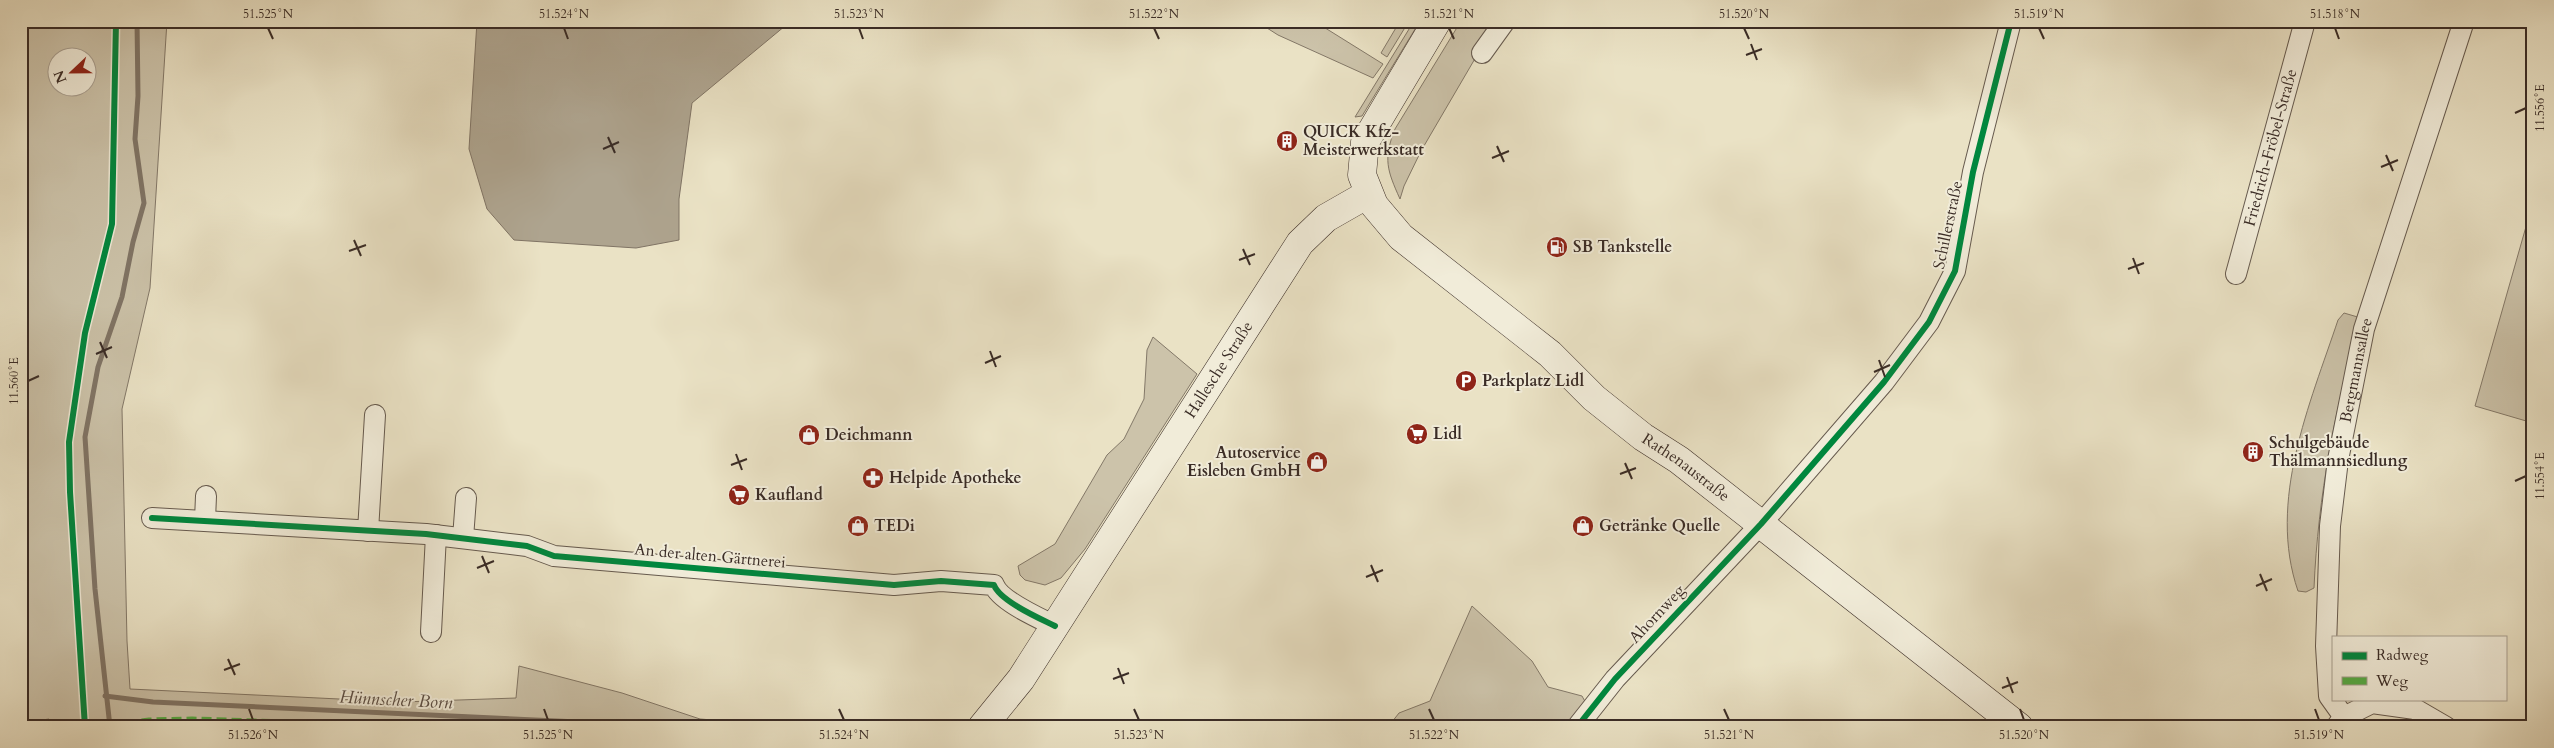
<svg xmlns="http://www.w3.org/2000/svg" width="2554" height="748" font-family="Cardo,serif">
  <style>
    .green { fill: #ccc3aa; stroke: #837868; fill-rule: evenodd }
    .water { fill: #aea48f; stroke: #807465 }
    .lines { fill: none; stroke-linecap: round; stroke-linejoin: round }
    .stream { stroke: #807465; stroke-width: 5 }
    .street-casing { stroke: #665a4e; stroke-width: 22 }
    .secondary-casing { stroke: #3a2c26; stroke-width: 29 }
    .street { stroke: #f1ecd9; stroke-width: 20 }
    .secondary { stroke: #f1ecd9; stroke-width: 28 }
    .quiet { stroke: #55ab44; stroke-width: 5; stroke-dasharray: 10 5; stroke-linecap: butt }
    .cycleway-casing { stroke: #f1ecd9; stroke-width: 9 }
    .cycleway { stroke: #00873e; stroke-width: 6 }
    .ticks { fill: none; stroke: #3a2c26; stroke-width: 2 }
    .labels { text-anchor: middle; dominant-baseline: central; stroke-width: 4; stroke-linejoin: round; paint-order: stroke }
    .poi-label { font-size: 16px; font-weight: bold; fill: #3a2c26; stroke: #f1ecd9; text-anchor: start }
    .street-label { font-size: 16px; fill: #3a2c26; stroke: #f1ecd9 }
    .water-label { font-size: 18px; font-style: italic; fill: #5d5046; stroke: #f1ecd9 }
    .neatline { fill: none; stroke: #3a2c26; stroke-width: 2 }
    .ticks-label { font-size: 12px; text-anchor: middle; fill: #3a2c26 }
  </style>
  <rect width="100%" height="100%" fill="#eae2c5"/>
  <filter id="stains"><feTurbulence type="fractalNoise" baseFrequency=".004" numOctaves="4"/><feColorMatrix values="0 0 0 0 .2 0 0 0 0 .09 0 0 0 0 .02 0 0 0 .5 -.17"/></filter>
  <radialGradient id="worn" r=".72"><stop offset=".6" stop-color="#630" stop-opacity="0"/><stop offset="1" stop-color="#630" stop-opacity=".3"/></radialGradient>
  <g class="green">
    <path d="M21,21H167L150,288L122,409L127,641L130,689L402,702L516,698L519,666L622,693L700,719L799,727H53L49,719L21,723ZM58,58H88V88H58Z"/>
    <path d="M1256,21H1314L1383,64L1373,78L1278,35Z"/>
    <path d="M1400,21H1409L1387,57L1381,53Z"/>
    <path d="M1414,21H1420L1362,116L1355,117Z"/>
    <path d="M1461,21H1497L1421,151L1404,186L1400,199C1387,170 1383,159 1395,129Z"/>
    <path d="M2533,202V423L2475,406Z"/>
    <path d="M2344,313L2361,318C2335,407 2318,496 2314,588L2306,592L2298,591C2267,501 2310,404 2338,320Z"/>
    <path d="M1153,337L1197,374L1085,549L1061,578L1045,585L1025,580L1020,575L1018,566L1055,544L1107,455L1124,439L1144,399L1147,350Z"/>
    <path d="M1472,606L1532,661L1548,687L1582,696L1587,705L1568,727H1388L1399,713L1430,701Z"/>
  </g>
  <path class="water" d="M477,21H791L692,103L679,199V240L636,248L514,240L487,209L469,149Z"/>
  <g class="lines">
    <g class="stream">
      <path d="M105,696L153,702L686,727"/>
      <path d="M110,727L95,589L85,437L98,367L122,297L133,242L144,203L135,139L138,96L137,21"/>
    </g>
    <g class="street-casing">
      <g id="street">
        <path d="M1482,53L1505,21"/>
        <path id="s1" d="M2236,274L2305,21"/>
        <path d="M152,518L426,534L527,546L554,556L894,585L941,581L994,585C1000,601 1039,618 1055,626"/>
        <path d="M205,520L206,496"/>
        <path d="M368,531L375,415"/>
        <path d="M463,538L466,498"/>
        <path d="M431,632L436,535"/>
        <path id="s2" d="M2344,717L2329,696L2326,646L2330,526L2338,460L2364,329L2464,21"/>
        <path d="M1577,727L1615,679L1761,524L1884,382L1929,322L1955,271L1973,172L2011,21"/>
        <path d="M2336,727L2344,717L2372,703L2415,709L2446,727"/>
      </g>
    </g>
    <g class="secondary-casing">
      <g id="secondary">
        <path id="s3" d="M1437,21L1365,142L1362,175L1374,205L1401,237L1550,354L1594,398L1643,437L1679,460L2019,727"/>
        <path id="s4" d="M982,727L1021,679L1300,243L1326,218L1368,194"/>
      </g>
    </g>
    <use href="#street" class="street"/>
    <use href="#secondary" class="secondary"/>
    <path class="quiet" d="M97,727L149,720L192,719L448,727"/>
    <g class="cycleway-casing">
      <g id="cycleway">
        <path d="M152,518L426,534L527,546L554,556L894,585L941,581L994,585C1000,601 1039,618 1055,626"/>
        <path d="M85,727L70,492L69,442L85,333L112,224L116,21"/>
        <path d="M1577,727L1615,679L1761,524L1884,382L1929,322L1955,271L1973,172L2011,21"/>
      </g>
    </g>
    <use href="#cycleway" class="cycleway"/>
  </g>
  <path class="ticks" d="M268,28L273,39M564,28L568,39M859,28L863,39M1154,28L1159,39M1449,28L1454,39M1744,28L1749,39M2039,28L2044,39M2335,28L2339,39M1751,44L1757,60M1746,55L1762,49M2515,113L2526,108M608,137L615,153M1497,146L1504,162M603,149L619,142M2386,155L2393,171M1492,158L1509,151M2381,167L2398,160M354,240L361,256M1243,249L1250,265M349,251L366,245M2133,258L2139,274M1239,260L1255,254M2128,269L2144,263M100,342L107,358M990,351L996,367M96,354L112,347M1879,360L1885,377M985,363L1001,356M1874,372L1890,365M28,381L39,376M736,454L742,470M1625,463L1632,479M731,465L747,459M1620,474L1636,468M2515,481L2526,476M482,556L489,573M1371,565L1378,582M477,568L494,561M2260,574L2267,591M1366,577L1383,570M2256,586L2272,579M228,659L235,675M1118,668L1124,684M224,670L240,664M2007,677L2013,693M1113,679L1129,673M2002,688L2018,682M249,709L253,720M544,709L548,720M839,709L844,720M1134,709L1139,720M1429,709L1434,720M1724,709L1729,720M2020,709L2024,720M2315,709L2319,720"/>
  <defs>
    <g id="building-disc" transform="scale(1.125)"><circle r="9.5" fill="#8f2418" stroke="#f1ecd9"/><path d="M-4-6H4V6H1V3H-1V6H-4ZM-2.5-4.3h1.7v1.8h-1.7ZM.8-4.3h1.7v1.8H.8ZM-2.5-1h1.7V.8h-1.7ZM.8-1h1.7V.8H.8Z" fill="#fff"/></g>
    <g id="fuel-disc" transform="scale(1.125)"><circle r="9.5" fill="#8f2418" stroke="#f1ecd9"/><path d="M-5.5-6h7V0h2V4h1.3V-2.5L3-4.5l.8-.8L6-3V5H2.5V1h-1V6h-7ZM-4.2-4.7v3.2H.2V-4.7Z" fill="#fff"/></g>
    <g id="parking-disc" transform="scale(1.125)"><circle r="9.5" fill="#8f2418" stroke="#f1ecd9"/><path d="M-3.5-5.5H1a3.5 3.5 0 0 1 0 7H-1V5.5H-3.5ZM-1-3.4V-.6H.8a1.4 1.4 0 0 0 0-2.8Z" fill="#fff"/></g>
    <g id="supermarket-disc" transform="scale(1.125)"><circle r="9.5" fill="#8f2418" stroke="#f1ecd9"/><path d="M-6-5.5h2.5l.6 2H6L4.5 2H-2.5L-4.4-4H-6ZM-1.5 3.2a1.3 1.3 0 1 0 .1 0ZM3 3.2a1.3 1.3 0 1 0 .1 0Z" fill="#fff"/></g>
    <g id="shop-disc" transform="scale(1.125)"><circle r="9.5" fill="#8f2418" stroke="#f1ecd9"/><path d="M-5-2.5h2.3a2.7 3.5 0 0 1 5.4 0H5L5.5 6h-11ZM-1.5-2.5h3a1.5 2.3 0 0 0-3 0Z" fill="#fff"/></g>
    <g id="pharmacy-disc" transform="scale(1.125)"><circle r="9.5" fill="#8f2418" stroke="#f1ecd9"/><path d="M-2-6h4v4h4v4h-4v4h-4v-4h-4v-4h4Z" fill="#fff"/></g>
  </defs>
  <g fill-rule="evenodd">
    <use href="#building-disc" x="1287" y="141"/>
    <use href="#fuel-disc" x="1557" y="247"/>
    <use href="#parking-disc" x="1466" y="381"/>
    <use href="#supermarket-disc" x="1417" y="434"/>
    <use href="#shop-disc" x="809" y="435"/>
    <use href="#building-disc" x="2253" y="452"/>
    <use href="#shop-disc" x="1317" y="462"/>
    <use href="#pharmacy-disc" x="873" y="478"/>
    <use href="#supermarket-disc" x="739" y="495"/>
    <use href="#shop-disc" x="858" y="526"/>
    <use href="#shop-disc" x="1583" y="526"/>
  </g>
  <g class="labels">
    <g class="poi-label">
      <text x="1303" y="132">QUICK Kfz-<tspan x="1303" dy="18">Meisterwerkstatt</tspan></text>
      <text x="1573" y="247">SB Tankstelle</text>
      <text x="1482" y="381">Parkplatz Lidl</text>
      <text x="1433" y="434">Lidl</text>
      <text x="825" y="435">Deichmann</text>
      <text x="2269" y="443">Schulgebäude<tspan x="2269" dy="18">Thälmannsiedlung</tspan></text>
      <text x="1301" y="453" text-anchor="end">Autoservice<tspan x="1301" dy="18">Eisleben GmbH</tspan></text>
      <text x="889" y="478">Helpide Apotheke</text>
      <text x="755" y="495">Kaufland</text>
      <text x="874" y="526">TEDi</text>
      <text x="1599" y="526">Getränke Quelle</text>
    </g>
    <g class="street-label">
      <text stroke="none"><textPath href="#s1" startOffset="131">Friedrich-Fröbel-Straße</textPath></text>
      <text transform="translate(1948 225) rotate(-78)">Schillerstraße</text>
      <text stroke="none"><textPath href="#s4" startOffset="429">Hallesche Straße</textPath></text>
      <text stroke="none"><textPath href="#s2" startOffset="354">Bergmannsallee</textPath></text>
      <text stroke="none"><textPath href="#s3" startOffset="615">Rathenaustraße</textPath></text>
      <text transform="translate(710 556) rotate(5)">An der alten Gärtnerei</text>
      <text transform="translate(1657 614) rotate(-47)">Ahornweg</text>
    </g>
    <g class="water-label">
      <text transform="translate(396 700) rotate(3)">Hünnscher Born</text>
    </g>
  </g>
  <rect width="2554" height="748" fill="none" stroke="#eae2c5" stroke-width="55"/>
  <rect x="2332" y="636" width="175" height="65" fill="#f1ecd9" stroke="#a89f91"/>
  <rect x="2342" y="652" width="25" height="8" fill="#00873e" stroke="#a89f91"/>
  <text x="2376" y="660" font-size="15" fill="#3a2c26">Radweg</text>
  <rect x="2342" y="677" width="25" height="8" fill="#55ab44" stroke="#a89f91"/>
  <text x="2376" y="686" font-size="15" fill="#3a2c26">Weg</text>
  <g transform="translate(72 72) rotate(248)"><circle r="24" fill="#f1ecd9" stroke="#a89f91"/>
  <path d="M0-4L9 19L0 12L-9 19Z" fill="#8f2418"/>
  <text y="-8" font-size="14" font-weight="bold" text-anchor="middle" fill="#3a2c26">N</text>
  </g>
  <rect x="28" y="28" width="2498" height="692" class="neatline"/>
  <g class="ticks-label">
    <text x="268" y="18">51.525°N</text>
    <text x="564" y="18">51.524°N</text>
    <text x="859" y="18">51.523°N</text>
    <text x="1154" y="18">51.522°N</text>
    <text x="1449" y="18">51.521°N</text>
    <text x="1744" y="18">51.520°N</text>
    <text x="2039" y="18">51.519°N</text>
    <text x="2335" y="18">51.518°N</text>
    <text transform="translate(2540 108) rotate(-90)" y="4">11.556°E</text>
    <text transform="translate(14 381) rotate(-90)" y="4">11.560°E</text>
    <text transform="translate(2540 476) rotate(-90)" y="4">11.554°E</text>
    <text x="253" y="739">51.526°N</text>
    <text x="548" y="739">51.525°N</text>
    <text x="844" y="739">51.524°N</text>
    <text x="1139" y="739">51.523°N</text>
    <text x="1434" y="739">51.522°N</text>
    <text x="1729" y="739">51.521°N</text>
    <text x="2024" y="739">51.520°N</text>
    <text x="2319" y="739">51.519°N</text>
  </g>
  <rect width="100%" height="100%" filter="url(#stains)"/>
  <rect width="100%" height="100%" fill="url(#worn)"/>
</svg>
